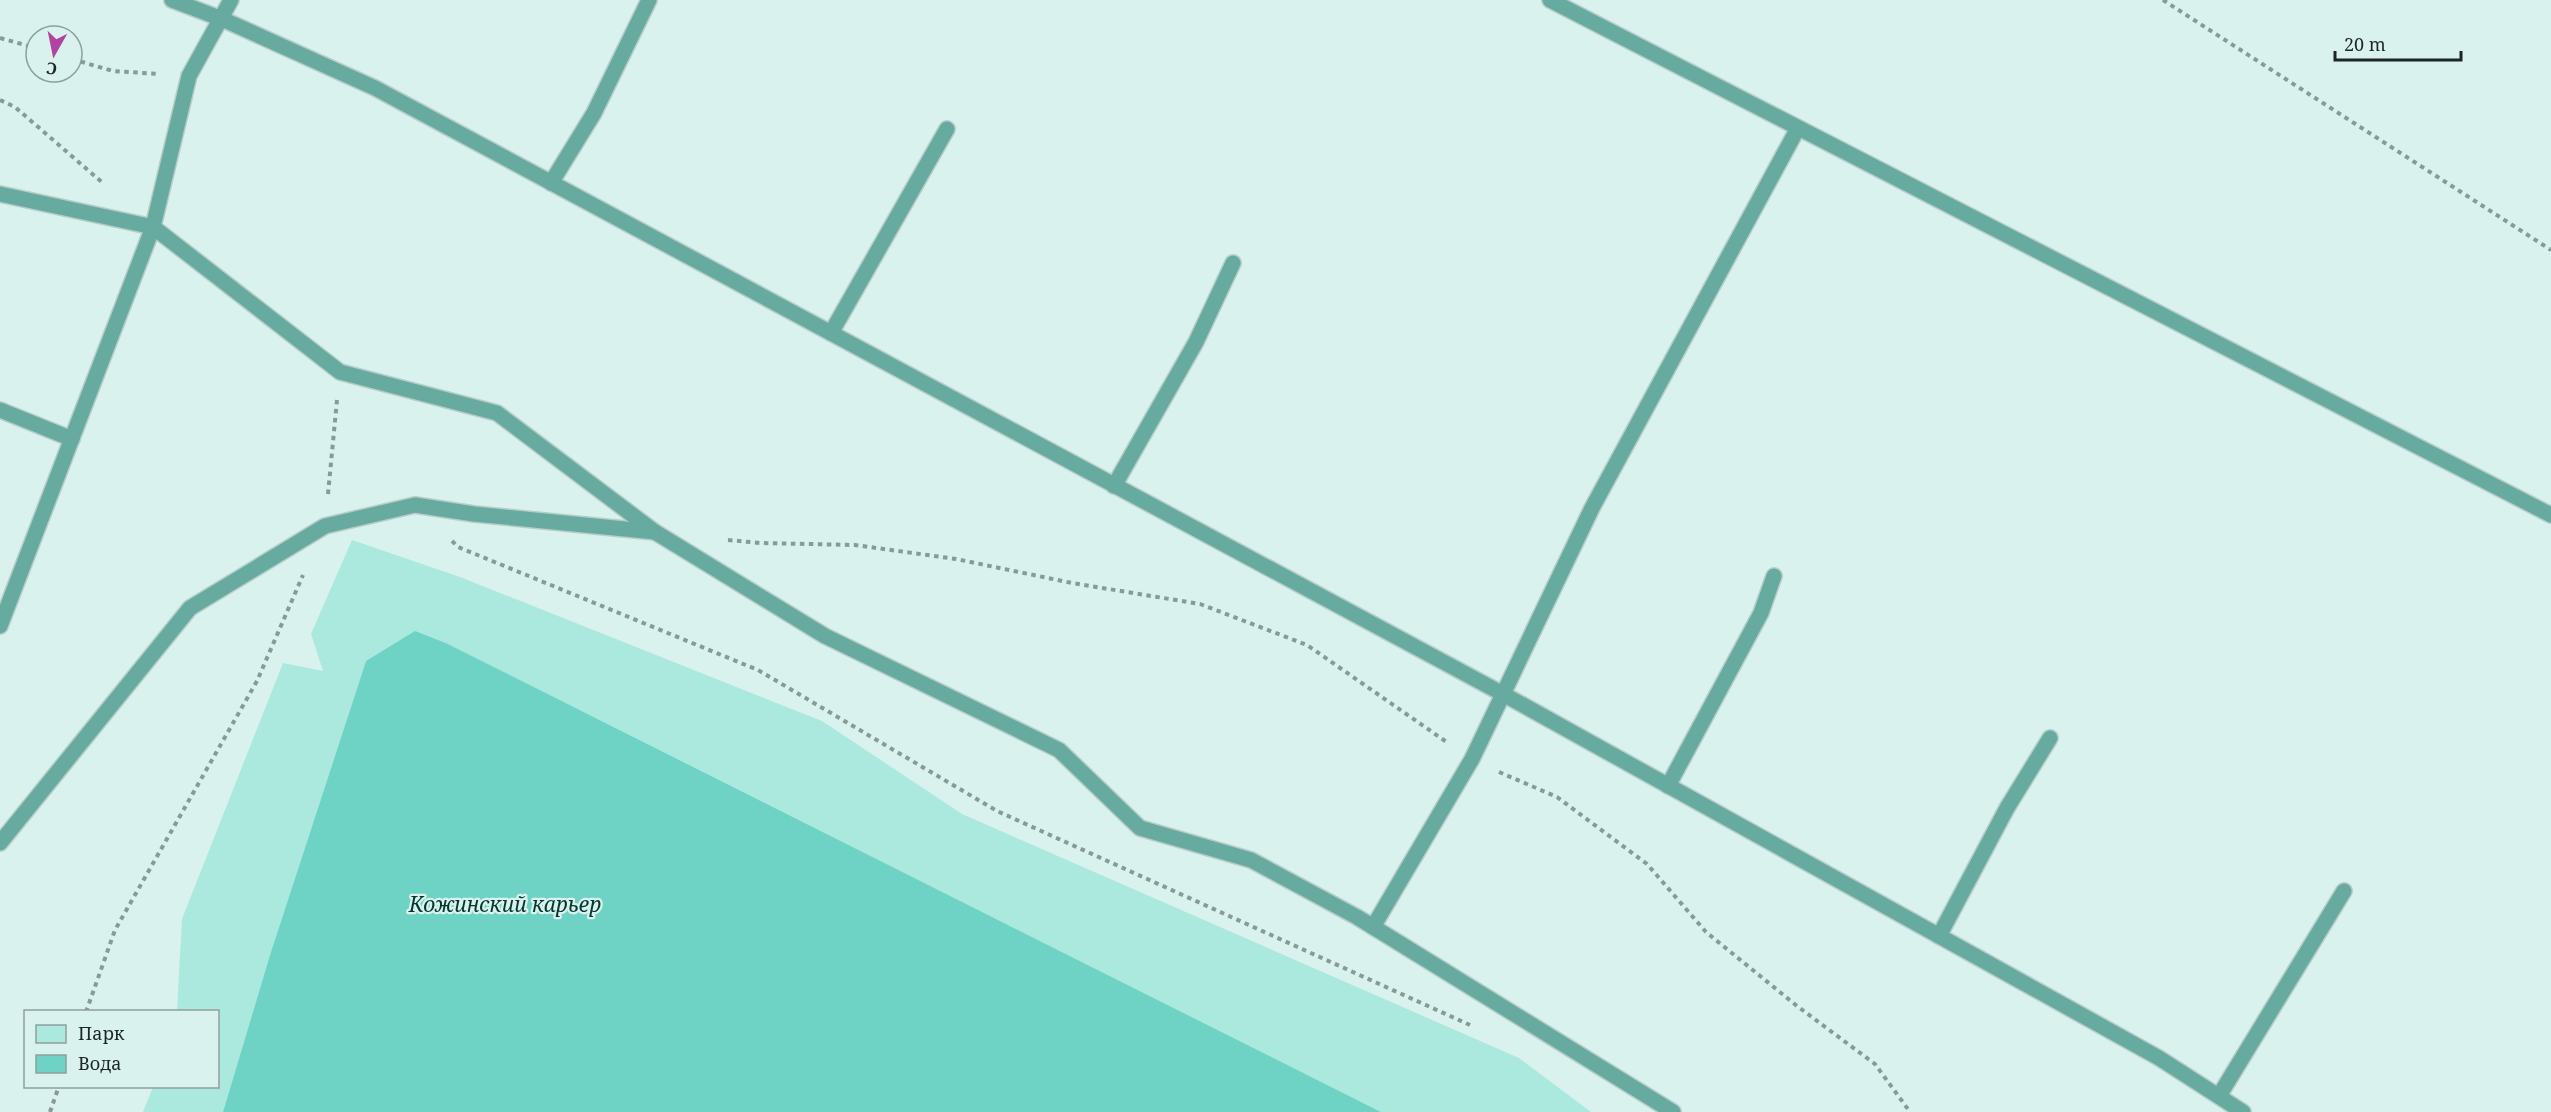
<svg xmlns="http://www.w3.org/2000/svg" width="2551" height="1112" font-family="'Noto Serif',serif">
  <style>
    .green { fill: #abe8de }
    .water { fill: #6ed3c4 }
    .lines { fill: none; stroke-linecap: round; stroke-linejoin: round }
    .lane-casing { stroke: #b7cdc9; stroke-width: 18 }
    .path { stroke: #889a96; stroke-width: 4; stroke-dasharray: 4.5 4.5; stroke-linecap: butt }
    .lane { stroke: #67aba0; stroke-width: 15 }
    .labels { text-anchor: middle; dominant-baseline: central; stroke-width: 4.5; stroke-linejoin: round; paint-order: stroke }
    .water-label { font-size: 21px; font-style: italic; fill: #043731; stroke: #d9f2ed }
  </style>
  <rect width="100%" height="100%" fill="#d9f2ed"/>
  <path class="green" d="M352,540L460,577L822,721L962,814L1519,1058L1591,1112H1381L448,644L366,661L270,955L223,1112H143L153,1087L218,1086V1012L177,1011L182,919L283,663L323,671L311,634Z"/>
  <path class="water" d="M415,631L448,644L1381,1112H223L270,955L366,661Z"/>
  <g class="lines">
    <g class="lane-casing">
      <g id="lane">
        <path d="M172,0L222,19L375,88L1503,694L2159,1058L2243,1112"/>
        <path d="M1550,0L2551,515"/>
        <path d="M551,183L594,113L649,0"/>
        <path d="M0,194L153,227L340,372L497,413L655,532L825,636L1059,750L1140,828L1251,860L1357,917L1673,1112"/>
        <path d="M831,333L947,129"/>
        <path d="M0,410L72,439"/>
        <path d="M1114,486L1196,342L1233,263"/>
        <path d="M0,626L153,227L189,76L231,0"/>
        <path d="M1668,786L1761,613L1774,576"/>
        <path d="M0,843L190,608L325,526L415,505L474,514L655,532"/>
        <path d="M1373,927L1472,759L1592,508L1798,128"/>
        <path d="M1939,936L2007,808L2050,738"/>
        <path d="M2219,1096L2344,891"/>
      </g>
    </g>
    <g class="path">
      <path d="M2163,0L2551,250"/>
      <path d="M0,38L36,48"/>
      <path d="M72,59L113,71L159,74"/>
      <path d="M0,100L15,107L104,184"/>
      <path d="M328,494L337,400"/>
      <path d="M728,540L760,543L855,545L956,559L1072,583L1200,604L1307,645L1448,743"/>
      <path d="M452,541L458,547L758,670L997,811L1470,1025"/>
      <path d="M1499,772L1557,797L1647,864L1706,932L1797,1006L1875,1064L1910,1112"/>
      <path d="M86,1012L115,930L257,681L303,575"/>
      <path d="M50,1112L59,1086"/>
    </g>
    <use href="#lane" class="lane"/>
  </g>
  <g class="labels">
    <g class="water-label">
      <text x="505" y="904">Кожинский карьер</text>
    </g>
  </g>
  <rect x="24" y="1010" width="195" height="78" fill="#d9f2ed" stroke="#8ea09d" stroke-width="1.5"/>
  <rect x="36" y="1025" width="30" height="18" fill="#abe8de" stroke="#8ea09d" stroke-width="1.5"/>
  <text x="78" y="1040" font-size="18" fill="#1d2624">Парк</text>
  <rect x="36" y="1055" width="30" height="18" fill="#6ed3c4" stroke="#8ea09d" stroke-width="1.5"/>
  <text x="78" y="1070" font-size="18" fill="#1d2624">Вода</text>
  <g transform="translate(54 54) rotate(189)"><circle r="28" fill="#d9f2ed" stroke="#8ea09d" stroke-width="1.5"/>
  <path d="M0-4.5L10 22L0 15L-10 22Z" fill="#b144a3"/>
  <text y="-9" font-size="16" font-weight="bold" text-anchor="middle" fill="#1d2624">С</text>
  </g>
  <path d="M2335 51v9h126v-9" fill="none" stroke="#1d2624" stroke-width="3"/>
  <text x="2344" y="51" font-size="18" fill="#1d2624" stroke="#d9f2ed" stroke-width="4.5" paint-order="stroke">20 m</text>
</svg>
